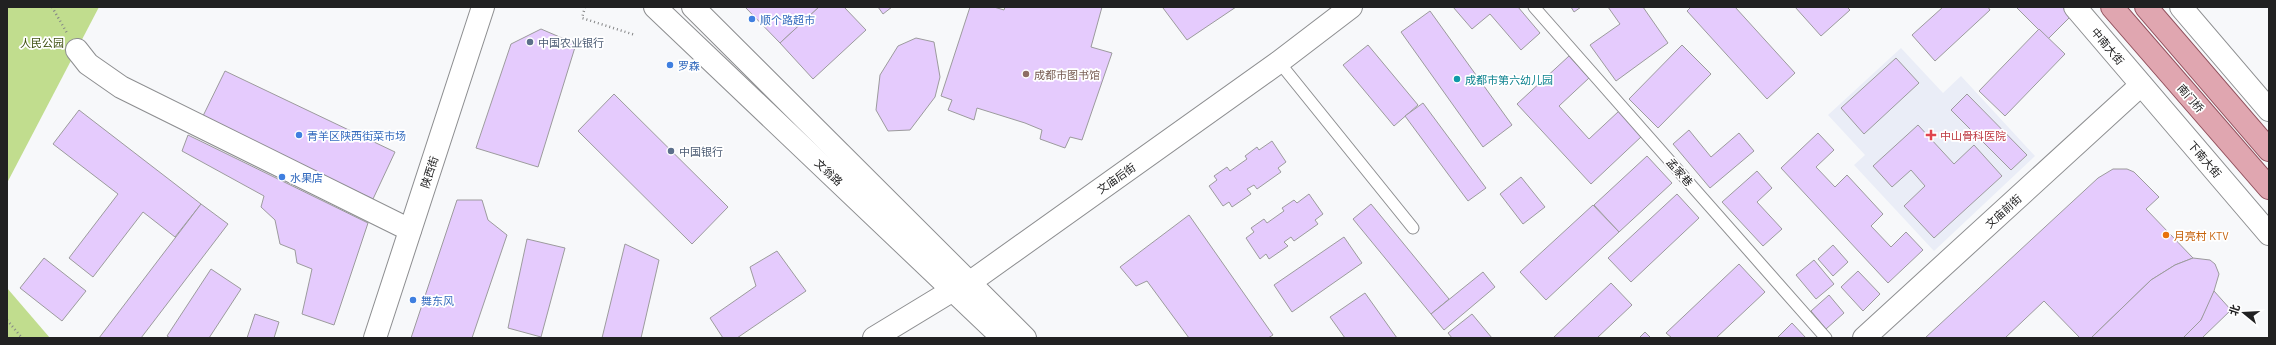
<svg xmlns="http://www.w3.org/2000/svg" width="2276" height="345" font-family="Barlow,'Noto Sans SC',sans-serif">
  <style>
    .built { fill: #eaedf7 }
    .green { fill: #c1dd8e }
    .building { fill: #e5cbfd; stroke: #9c9b9d }
    .lines { fill: none; stroke-linecap: round; stroke-linejoin: round }
    .service-casing { stroke: #8d8e90; stroke-width: 13 }
    .minor-casing { stroke: #8d8e90; stroke-width: 24 }
    .secondary-casing { stroke: #8d8e90; stroke-width: 24 }
    .primary-casing { stroke: #90505c; stroke-width: 24 }
    .path { stroke: #848586; stroke-width: 2.5; stroke-dasharray: 1 3; stroke-linecap: butt }
    .service { stroke: #fff; stroke-width: 11 }
    .minor { stroke: #fff; stroke-width: 22 }
    .secondary { stroke: #fff; stroke-width: 22 }
    .primary { stroke: #e0a6b0; stroke-width: 22 }
    .shop-dot { fill: #3f7fe0; stroke: #fff; stroke-width: 1.5 }
    .service-dot { fill: #5c6f8a; stroke: #fff; stroke-width: 1.5 }
    .education-dot { fill: #8d6e63; stroke: #fff; stroke-width: 1.5 }
    .culture-dot { fill: #0f9aa8; stroke: #fff; stroke-width: 1.5 }
    .health-dot { fill: #e0444e; stroke: #fff; stroke-width: 1.5 }
    .food-dot { fill: #e8710a; stroke: #fff; stroke-width: 1.5 }
    .labels { text-anchor: middle; dominant-baseline: central; stroke-width: 3.5; stroke-linejoin: round; paint-order: stroke }
    .shop-label { font-size: 11px; fill: #366cbe; stroke: #fff; text-anchor: start }
    .park-label { font-size: 11px; fill: #3d4f0f; stroke: #fff }
    .service-label { font-size: 11px; fill: #4e5e75; stroke: #fff; text-anchor: start }
    .street-label { font-size: 11px; fill: #212122; stroke: #fff }
    .education-label { font-size: 11px; fill: #785e54; stroke: #fff; text-anchor: start }
    .culture-label { font-size: 11px; fill: #0d838f; stroke: #fff; text-anchor: start }
    .health-label { font-size: 11px; fill: #be3a42; stroke: #fff; text-anchor: start }
    .food-label { font-size: 11px; fill: #c56008; stroke: #fff; text-anchor: start }
  </style>
  <rect width="100%" height="100%" fill="#f7f8fa"/>
  <path class="built" d="M1901,48L1943,93L1961,76L2035,156L1934,251L1854,165L1865,155L1828,115Z"/>
  <g class="green">
    <path d="M7,7H99L7,183Z"/>
    <path d="M7,288L50,338H7Z"/>
  </g>
  <g class="building">
    <path d="M745,7H819L780,43Z"/>
    <path d="M819,7H844L866,30L813,79L780,43Z"/>
    <path d="M878,7H892L883,14Z"/>
    <path d="M970,7H994L1004,10L1005,7H1102L1091,47L1112,53L1082,140L1070,137L1065,148L1040,139L1042,130L1025,123L977,108L974,120L948,110L952,100L941,96Z"/>
    <path d="M1164,7H1236L1187,40L1163,8Z"/>
    <path d="M1453,7H1518L1540,33L1521,50L1490,14L1472,29Z"/>
    <path d="M1571,7H1581L1574,12Z"/>
    <path d="M1608,7H1643L1668,43L1616,81L1590,45L1620,24Z"/>
    <path d="M1691,7H1735L1795,73L1767,99L1687,11Z"/>
    <path d="M1795,7H1847L1850,10L1821,36Z"/>
    <path d="M1943,7H1988L1990,10L1935,61L1912,35Z"/>
    <path d="M2016,7H2068L2074,13L2048,39Z"/>
    <path d="M1430,11L1512,125L1483,147L1401,32Z"/>
    <path d="M541,29L576,44L538,167L476,148L511,44Z"/>
    <path d="M2039,29L2065,54L2005,116L1979,91Z"/>
    <path d="M916,38L934,42L940,77L935,97L910,130L888,131L876,110L880,75L898,46Z"/>
    <path d="M1368,45L1418,105L1394,126L1343,65Z"/>
    <path d="M1682,45L1711,74L1658,128L1629,99Z"/>
    <path d="M1569,56L1589,78L1559,106L1589,139L1619,111L1642,136L1591,184L1517,104Z"/>
    <path d="M1896,58L1919,83L1864,134L1841,108Z"/>
    <path d="M225,71L395,152L373,199L202,118Z"/>
    <path d="M614,94L728,207L692,244L578,131Z"/>
    <path d="M1967,94L2027,155L2011,170L1951,110Z"/>
    <path d="M1423,103L1486,188L1468,201L1405,116Z"/>
    <path d="M79,110L201,204L175,237L143,212L93,277L69,258L118,194L53,144Z"/>
    <path d="M1918,125L1954,164L1974,145L2002,176L1934,238L1904,206L1925,186L1911,170L1892,187L1873,166Z"/>
    <path d="M1689,130L1711,157L1739,133L1754,151L1710,188L1673,144Z"/>
    <path d="M1818,133L1834,150L1816,167L1835,187L1847,175L1883,214L1871,226L1891,247L1906,232L1923,250L1888,283L1781,168Z"/>
    <path d="M188,135L368,223L334,325L302,314L312,269L297,263L295,250L280,244L275,220L261,207L264,196L182,151Z"/>
    <path d="M1272,141L1286,162L1278,168L1281,172L1257,189L1254,185L1247,189L1251,194L1232,207L1229,202L1223,206L1209,186L1217,180L1214,176L1227,167L1230,171L1247,159L1245,156L1257,147L1259,150Z"/>
    <path d="M1647,156L1672,183L1619,232L1594,205Z"/>
    <path d="M2113,169H2127L2134,172L2159,197L2146,209L2193,258L2175,265L2151,280L2091,338H2080L2044,301L2005,338H1925L2098,178Z"/>
    <path d="M1757,171L1772,188L1757,202L1782,229L1763,246L1722,202Z"/>
    <path d="M1521,177L1545,207L1523,224L1500,194Z"/>
    <path d="M1309,194L1323,214L1315,220L1318,224L1294,241L1291,237L1284,242L1288,246L1269,259L1266,254L1260,259L1246,238L1254,232L1251,228L1264,219L1267,223L1284,211L1282,208L1294,200L1297,203Z"/>
    <path d="M1677,194L1699,218L1631,282L1608,258Z"/>
    <path d="M457,200H482L488,220L507,235L472,338H411Z"/>
    <path d="M201,204L228,224L141,338H99Z"/>
    <path d="M1371,204L1449,299L1431,314L1353,219Z"/>
    <path d="M1593,205L1619,232L1546,300L1520,272Z"/>
    <path d="M1189,215L1273,335L1268,338H1189L1147,281L1136,286L1120,267Z"/>
    <path d="M1344,237L1362,263L1292,312L1274,285Z"/>
    <path d="M527,239L565,248L541,337L508,328Z"/>
    <path d="M625,244L659,260L641,338H602Z"/>
    <path d="M1833,245L1848,262L1833,276L1818,259Z"/>
    <path d="M777,251L806,291L737,338H723L710,318L756,286L750,267Z"/>
    <path d="M44,258L86,291L62,321L20,288Z"/>
    <path d="M2193,258L2210,260L2215,264L2219,274L2211,301L2201,320L2183,338H2091L2151,280L2175,265Z"/>
    <path d="M1814,260L1834,284L1816,299L1796,275Z"/>
    <path d="M1739,264L1765,292L1716,338H1672L1666,333Z"/>
    <path d="M211,269L241,289L209,338H170L167,336Z"/>
    <path d="M1858,271L1880,294L1863,311L1841,287Z"/>
    <path d="M1483,272L1495,287L1444,330L1431,314Z"/>
    <path d="M1611,283L1632,305L1597,338H1553Z"/>
    <path d="M2214,291L2231,310L2202,338H2183L2201,320Z"/>
    <path d="M1365,293L1397,338H1345L1330,317Z"/>
    <path d="M1829,295L1844,313L1826,329L1811,311Z"/>
    <path d="M255,314L279,322L274,338H247Z"/>
    <path d="M1472,314L1492,338H1452L1448,333Z"/>
    <path d="M1792,323L1806,338H1777Z"/>
    <path d="M1645,332L1651,338H1639Z"/>
  </g>
  <g class="lines">
    <g class="service-casing">
      <g id="service">
        <path d="M1534,7L1826,338"/>
        <path d="M1279,62L1413,228"/>
      </g>
    </g>
    <g class="minor-casing">
      <g id="minor">
        <path d="M77,50L88,64L121,87L410,230"/>
        <path d="M375,338L483,7"/>
        <path d="M874,338L953,290L969,283L1279,62L1351,7"/>
        <path d="M1864,338L2141,85"/>
      </g>
    </g>
    <g class="secondary-casing">
      <g id="secondary">
        <path d="M655,7L1003,338"/>
        <path d="M693,7L1025,338"/>
        <path d="M2075,7L2269,234"/>
        <path d="M2181,7L2269,110"/>
      </g>
    </g>
    <g class="primary-casing">
      <g id="primary">
        <path d="M2112,7L2269,188"/>
        <path d="M2146,7L2269,150"/>
      </g>
    </g>
    <g class="path">
      <path d="M52,7L67,33"/>
      <path d="M585,7L582,18L635,35"/>
      <path d="M7,320L22,338"/>
    </g>
    <use href="#service" class="service"/>
    <use href="#minor" class="minor"/>
    <use href="#secondary" class="secondary"/>
    <use href="#primary" class="primary"/>
  </g>
  <g class="shop-dot">
    <circle cx="752" cy="19" r="4"/>
    <circle cx="670" cy="65" r="4"/>
    <circle cx="299" cy="135" r="4"/>
    <circle cx="282" cy="177" r="4"/>
    <circle cx="413" cy="300" r="4"/>
  </g>
  <g class="service-dot">
    <circle cx="530" cy="42" r="4"/>
    <circle cx="671" cy="151" r="4"/>
  </g>
  <circle class="education-dot" cx="1026" cy="74" r="4"/>
  <circle class="culture-dot" cx="1457" cy="79" r="4"/>
  <path class="health-dot" d="M1929 129h4v4h4v4h-4v4h-4v-4h-4v-4h4z"/>
  <circle class="food-dot" cx="2166" cy="235" r="4"/>
  <g class="labels">
    <g class="shop-label">
      <text x="760" y="19">顺个路超市</text>
      <text x="678" y="65">罗森</text>
      <text x="307" y="135">青羊区陕西街菜市场</text>
      <text x="290" y="177">水果店</text>
      <text x="421" y="300">舞东风</text>
    </g>
    <g class="park-label">
      <text x="42" y="42">人民公园</text>
    </g>
    <g class="service-label">
      <text x="538" y="42">中国农业银行</text>
      <text x="679" y="151">中国银行</text>
    </g>
    <g class="street-label">
      <text transform="translate(2108 46) rotate(50)">中南大街</text>
      <text transform="translate(2191 98) rotate(49)">南门桥</text>
      <text transform="translate(2205 159) rotate(49)">下南大街</text>
      <text transform="translate(429 172) rotate(-72)">陕西街</text>
      <text transform="translate(829 172) rotate(43)">文翁路</text>
      <text transform="translate(1680 172) rotate(49)">孟家巷</text>
      <text transform="translate(1116 178) rotate(-35)">文庙后街</text>
      <text transform="translate(2003 211) rotate(-42)">文庙前街</text>
    </g>
    <g class="education-label">
      <text x="1034" y="74">成都市图书馆</text>
    </g>
    <g class="culture-label">
      <text x="1465" y="79">成都市第六幼儿园</text>
    </g>
    <g class="health-label">
      <text x="1940" y="135">中山骨科医院</text>
    </g>
    <g class="food-label">
      <text x="2174" y="235">月亮村 KTV</text>
    </g>
  </g>
  <rect width="2276" height="345" fill="none" stroke="#212122" stroke-width="16"/>
  <g transform="translate(2244 313) rotate(288)" stroke="#ffffff" stroke-width="3" paint-order="stroke">
  <path d="M0-3L7 15L0 10L-7 15Z" fill="#212122"/>
  <text y="-6" font-size="11" font-weight="bold" text-anchor="middle" fill="#212122">北</text>
  </g>
</svg>
